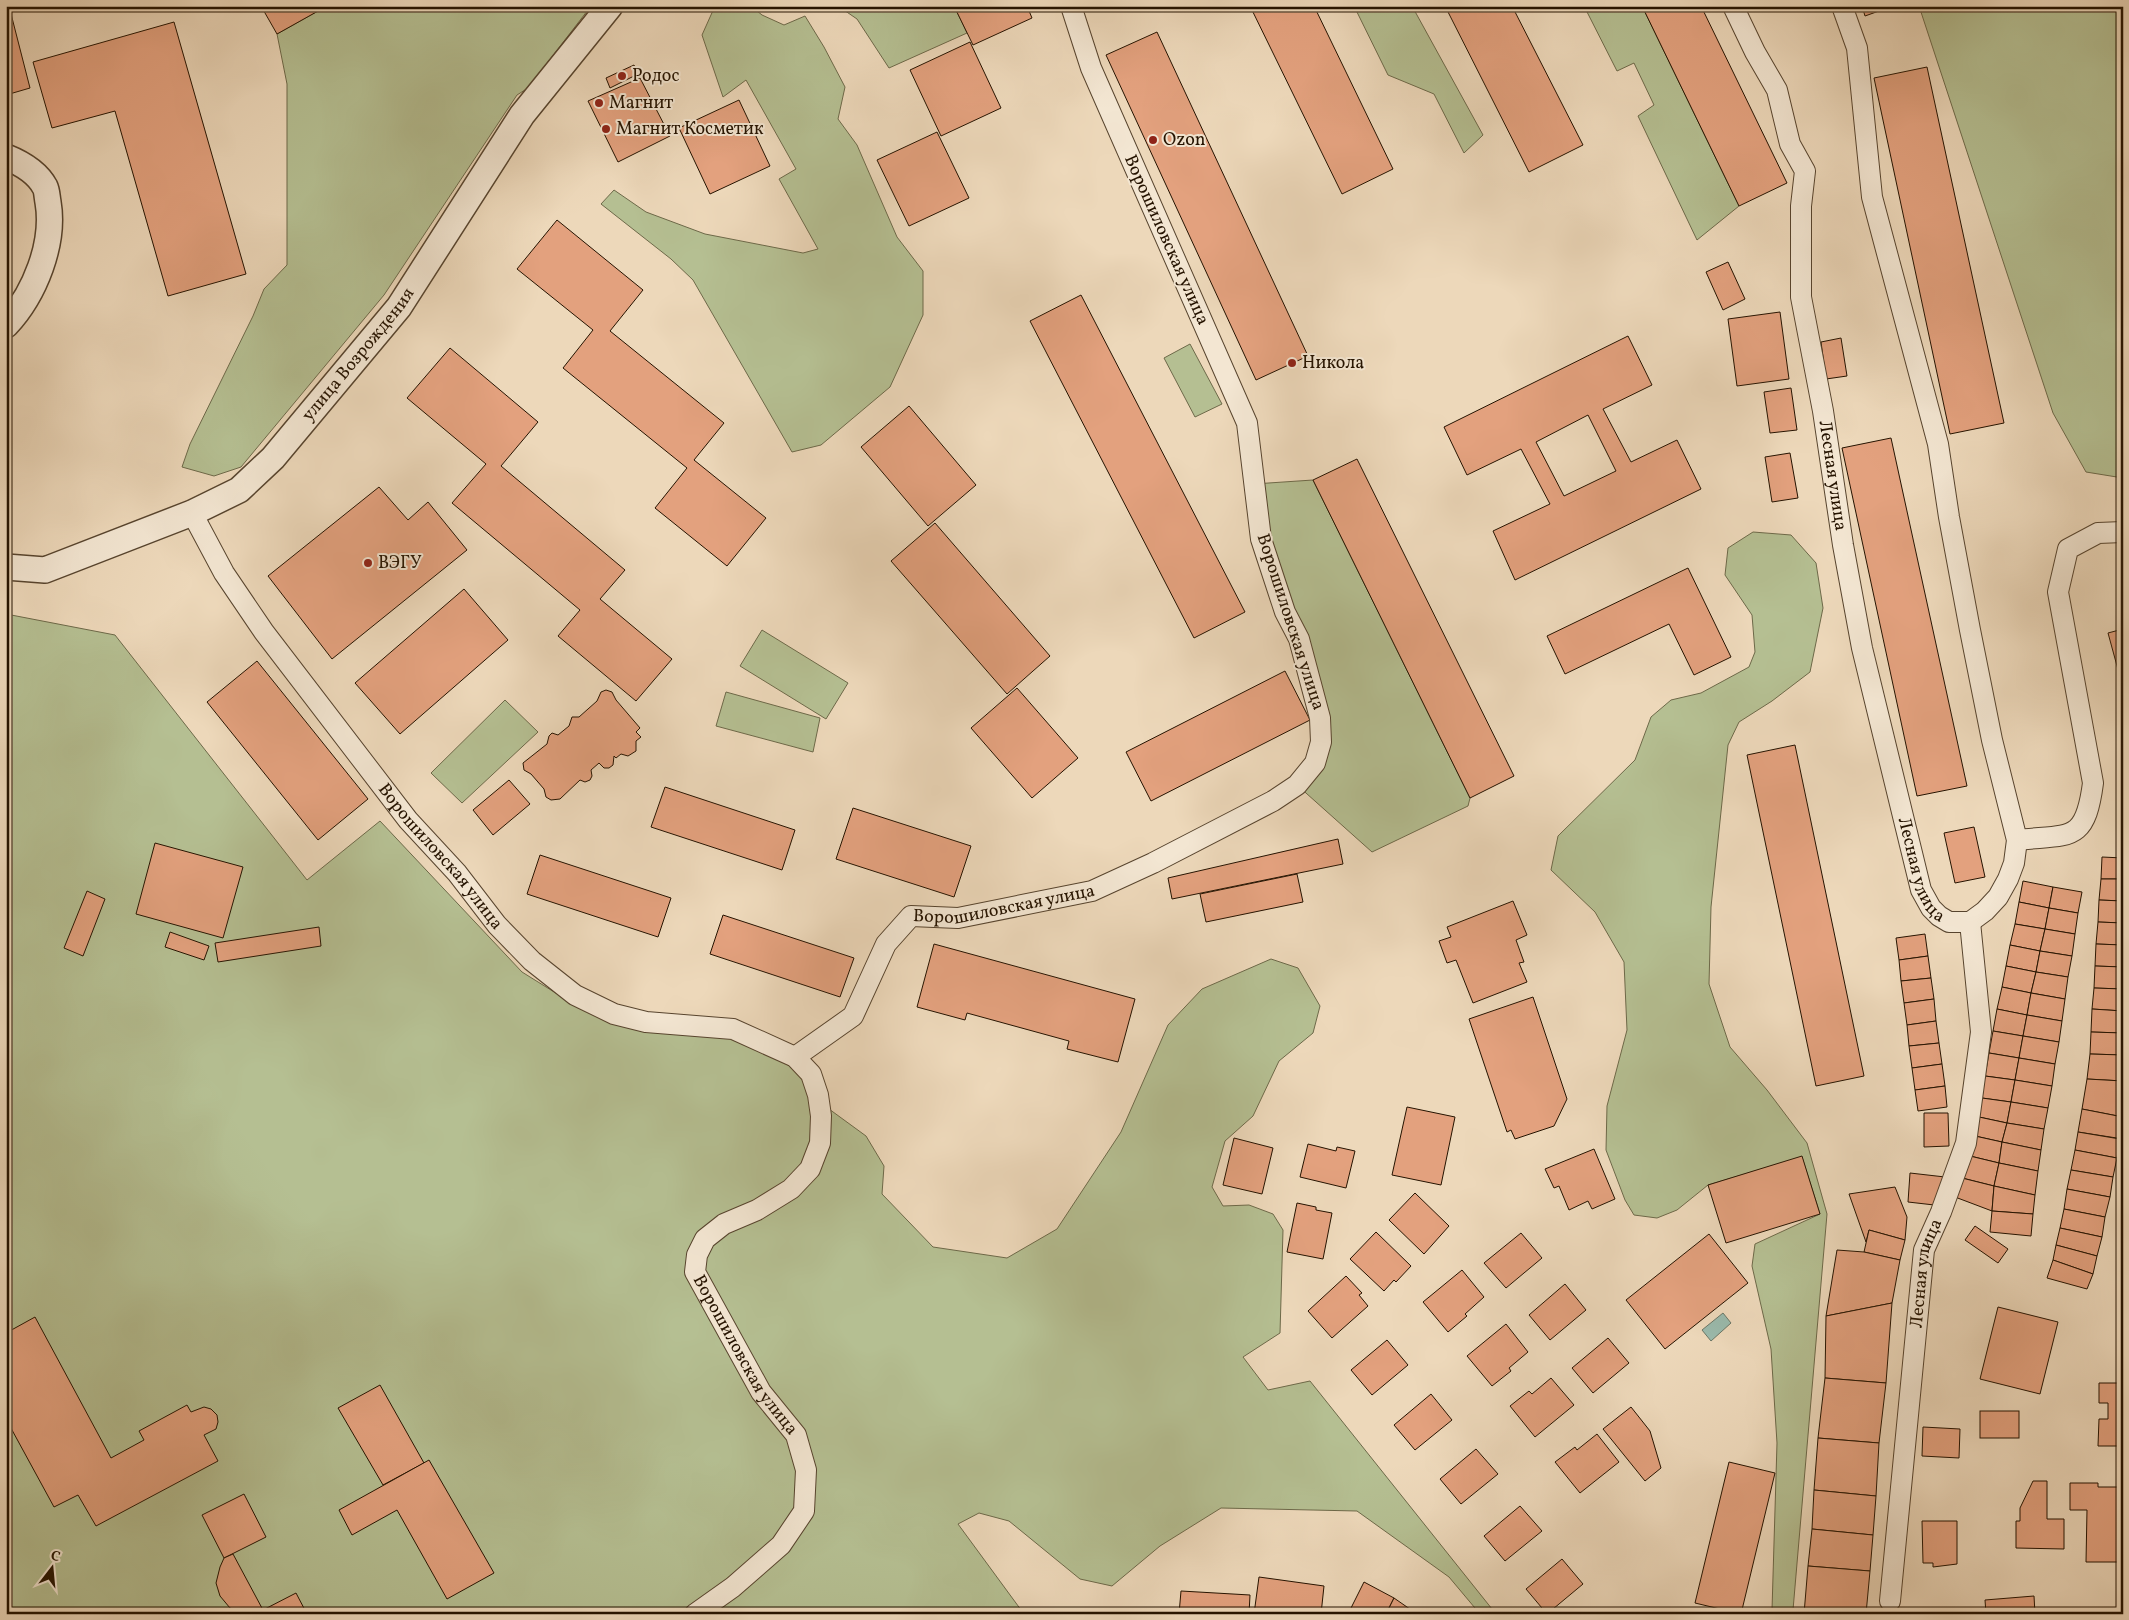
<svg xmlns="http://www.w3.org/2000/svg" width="2129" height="1620" font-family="Vollkorn,serif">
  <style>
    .green { fill: #b5bf92; stroke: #6d6949 }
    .water { fill: #9abaac; stroke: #6b7767 }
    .building { fill: #e3a17e; stroke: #251300; fill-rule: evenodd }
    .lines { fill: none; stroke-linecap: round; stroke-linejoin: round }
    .minor-casing { stroke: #57442e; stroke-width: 22 }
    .tertiary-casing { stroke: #57442e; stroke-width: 28 }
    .minor { stroke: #f3e6d2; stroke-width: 20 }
    .tertiary { stroke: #f3e6d2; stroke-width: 25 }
    .poi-dot { fill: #8f2418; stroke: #f3e6d2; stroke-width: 2 }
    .labels { text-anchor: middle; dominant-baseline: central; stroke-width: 4; stroke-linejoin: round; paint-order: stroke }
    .poi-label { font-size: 18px; fill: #251300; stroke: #f3e6d2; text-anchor: start }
    .street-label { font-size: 18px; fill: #251300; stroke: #f3e6d2 }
  </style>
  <rect width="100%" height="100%" fill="#edd8ba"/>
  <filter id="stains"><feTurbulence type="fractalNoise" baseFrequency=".004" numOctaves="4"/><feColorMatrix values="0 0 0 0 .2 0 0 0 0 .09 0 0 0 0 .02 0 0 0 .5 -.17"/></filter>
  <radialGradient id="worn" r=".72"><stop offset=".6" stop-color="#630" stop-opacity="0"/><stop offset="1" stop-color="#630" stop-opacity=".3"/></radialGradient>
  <g class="green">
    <path d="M327,6H591L528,88L517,95L384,295L241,467L214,476L182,467L190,444L253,316L264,289L287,265V84L277,34Z"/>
    <path d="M715,6H751L762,15L784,25L805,16L824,47L845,87L838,119L857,145L897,237L923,271V315L890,387L821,445L792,452L693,280L671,259L601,204L614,190L646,212L705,234L803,253L818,249L779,179L796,169L746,80L723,97L702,35Z"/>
    <path d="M838,6H954L967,33L889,68L857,19Z"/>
    <path d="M1354,6H1412L1483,135L1464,153L1434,94L1388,75Z"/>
    <path d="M1584,6H1642L1739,206L1697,240L1638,116L1654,105L1634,63L1617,71Z"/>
    <path d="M1919,6H2123V478L2086,472L2053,413Z"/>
    <path d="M1190,344L1222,404L1195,417L1164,358Z"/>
    <path d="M1313,480L1470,798L1468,806L1372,852L1297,785L1321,742L1254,484Z"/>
    <path d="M1753,532L1791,535L1816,563L1823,608L1810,672L1772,701L1739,722L1728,745L1711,907L1709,984L1730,1047L1767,1090L1807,1143L1827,1214L1793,1610L1835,1614H1775L1772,1610L1777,1443L1771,1349L1752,1266L1755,1244L1820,1214L1802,1157L1708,1185L1677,1210L1657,1218L1634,1215L1625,1200L1606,1150L1607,1106L1627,1030L1624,962L1595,912L1551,870L1558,836L1635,760L1651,717L1671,700L1701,693L1749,667L1755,652L1752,615L1725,575L1728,548Z"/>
    <path d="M6,614L115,635L307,880L380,821L522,972L575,1005L691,1027L809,1061L829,1109L866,1136L884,1166L882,1194L933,1247L1007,1258L1057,1229L1121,1132L1168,1025L1202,989L1271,959L1298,968L1320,1006L1313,1033L1279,1061L1253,1116L1225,1141L1212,1187L1223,1206L1249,1205L1273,1214L1283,1230L1280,1333L1243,1357L1268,1390L1310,1381L1496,1614H1480L1449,1577L1357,1511L1221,1508L1160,1546L1112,1586L1080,1579L1009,1521L979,1513L958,1524L1024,1614H6Z"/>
    <path d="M762,630L848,683L826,719L740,666Z"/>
    <path d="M726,692L820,718L813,752L716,726Z"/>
    <path d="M505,700L538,732L462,803L431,773Z"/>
  </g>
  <path class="water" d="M1723,1313L1731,1323L1711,1341L1702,1330Z"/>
  <g class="building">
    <path d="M6,6H9L30,88L6,95Z"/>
    <path d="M261,6H327L277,34Z"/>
    <path d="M954,6H1027L1032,18L973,45Z"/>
    <path d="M1250,6H1314L1393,169L1342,194Z"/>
    <path d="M1445,6H1512L1583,145L1529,172Z"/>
    <path d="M1642,6H1701L1787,183L1739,206Z"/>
    <path d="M1862,6H1893L1865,16Z"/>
    <path d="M174,22L246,274L168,296L115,111L52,128L33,62Z"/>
    <path d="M1157,32L1308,356L1256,380L1106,55Z"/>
    <path d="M970,42L1001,108L941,136L910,70Z"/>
    <path d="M634,65L638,74L610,88L606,78Z"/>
    <path d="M1927,67L2004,423L1950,434L1874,78Z"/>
    <path d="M640,78L670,136L618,162L588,101Z"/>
    <path d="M739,100L770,166L710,194L679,128Z"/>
    <path d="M937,132L969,198L909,226L877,160Z"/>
    <path d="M557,220L643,290L610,331L724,423L694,460L766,518L727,566L655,508L687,468L563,368L593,330L517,269Z"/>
    <path d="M1728,262L1745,299L1723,310L1706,272Z"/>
    <path d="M1081,295L1245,612L1194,638L1030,321Z"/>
    <path d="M1780,312L1789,379L1737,386L1728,319Z"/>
    <path d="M1628,336L1652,385L1603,409L1631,462L1677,440L1701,489L1515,580L1493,531L1550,504L1521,449L1467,475L1444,427ZM1588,415L1616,471L1564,496L1536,442Z"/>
    <path d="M1841,338L1847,376L1826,379L1821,342Z"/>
    <path d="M450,348L538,422L501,466L625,570L600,599L672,659L636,701L558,636L580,610L452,503L486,464L407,398Z"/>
    <path d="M1791,388L1797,430L1770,433L1764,392Z"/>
    <path d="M909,406L976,485L928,526L861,447Z"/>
    <path d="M1891,438L1967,786L1917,796L1842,448Z"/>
    <path d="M1790,453L1798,498L1772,502L1765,457Z"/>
    <path d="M1357,459L1514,776L1470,798L1313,480Z"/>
    <path d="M379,487L408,520L428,502L467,550L332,659L268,576Z"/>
    <path d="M935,523L1050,656L1007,694L891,561Z"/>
    <path d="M1688,568L1731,657L1694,675L1669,624L1565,674L1547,636Z"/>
    <path d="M464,589L508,640L400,734L355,683Z"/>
    <path d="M2123,629V688L2108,633Z"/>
    <path d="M257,661L368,799L318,840L207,702Z"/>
    <path d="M1285,671L1310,720L1151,801L1126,752Z"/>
    <path d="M1017,688L1078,758L1032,798L971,728Z"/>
    <path d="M606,690L612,692L616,700L640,728L636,732L641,737L636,741V751L628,756L621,754L616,758L614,756L613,765L609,768H604L599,763L591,770L592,776L590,780L585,782L580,780L560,799L551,800L546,797L544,789L531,774L524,770L523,763L547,744L549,736L552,733L558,735L569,726L572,717H579L597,701L601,692Z"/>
    <path d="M1795,745L1864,1076L1816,1086L1747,755Z"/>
    <path d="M509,780L530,804L493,835L473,810Z"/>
    <path d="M665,787L795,830L782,870L651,827Z"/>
    <path d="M853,808L971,846L954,897L836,859Z"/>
    <path d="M1974,827L1985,877L1955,883L1944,833Z"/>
    <path d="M1338,839L1343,864L1172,899L1168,878Z"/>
    <path d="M155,843L243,867L223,938L136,914Z"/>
    <path d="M540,855L671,898L658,937L527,894Z"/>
    <path d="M2102,857L2123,858V879H2101Z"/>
    <path d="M1297,874L1303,902L1206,922L1200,894Z"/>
    <path d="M2101,879H2123V901L2099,900Z"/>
    <path d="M2023,881L2053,887L2049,908L2019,902Z"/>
    <path d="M2053,887L2082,892L2078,913L2049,908Z"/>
    <path d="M87,891L105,899L83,956L64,948Z"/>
    <path d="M2099,900L2123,901V923L2098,922Z"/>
    <path d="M1513,901L1527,935L1516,940L1524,962L1519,963L1527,982L1473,1003L1456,960L1447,963L1439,941L1451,937L1447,927Z"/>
    <path d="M2019,902L2049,908L2045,929L2015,924Z"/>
    <path d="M2049,908L2078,913L2075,934L2045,929Z"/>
    <path d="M723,915L854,958L840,997L710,954Z"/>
    <path d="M2098,922L2123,923V945L2096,944Z"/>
    <path d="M2015,924L2045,929L2040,951L2010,945Z"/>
    <path d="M319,927L321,946L218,962L215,943Z"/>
    <path d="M2045,929L2075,934L2072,956L2040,951Z"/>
    <path d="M170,932L209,946L204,960L165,947Z"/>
    <path d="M1925,934L1928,956L1899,960L1896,938Z"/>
    <path d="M934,944L1135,999L1118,1062L1067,1049L1069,1041L967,1013L965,1020L917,1007Z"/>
    <path d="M2096,944L2123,945V967L2095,966Z"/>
    <path d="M2010,945L2040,951L2036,972L2006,966Z"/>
    <path d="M2040,951L2072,956L2068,977L2036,972Z"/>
    <path d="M1928,956L1931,978L1901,981L1899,960Z"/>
    <path d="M2006,966L2036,972L2031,993L2002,987Z"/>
    <path d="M2095,966L2123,967V989L2094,988Z"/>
    <path d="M2036,972L2068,977L2065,999L2031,993Z"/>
    <path d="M1931,978L1934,999L1904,1003L1901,981Z"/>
    <path d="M2002,987L2031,993L2027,1015L1997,1009Z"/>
    <path d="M2094,988L2123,989V1011L2092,1009Z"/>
    <path d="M2031,993L2065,999L2062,1021L2027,1015Z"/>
    <path d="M1533,997L1567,1099L1554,1126L1515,1139L1511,1130L1507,1132L1469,1019Z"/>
    <path d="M1934,999L1936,1021L1907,1025L1904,1003Z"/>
    <path d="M1997,1009L2027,1015L2023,1036L1993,1031Z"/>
    <path d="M2092,1009L2123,1011V1033L2091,1032Z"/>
    <path d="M2027,1015L2062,1021L2059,1042L2023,1036Z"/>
    <path d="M1936,1021L1939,1043L1909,1046L1907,1025Z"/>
    <path d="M1993,1031L2023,1036L2019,1058L1989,1053Z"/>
    <path d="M2091,1032L2123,1033V1055L2090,1054Z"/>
    <path d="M2023,1036L2059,1042L2055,1064L2019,1058Z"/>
    <path d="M1939,1043L1942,1064L1912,1068L1909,1046Z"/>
    <path d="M1989,1053L2019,1058L2015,1080L1985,1076Z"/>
    <path d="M2090,1054L2123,1055V1081L2087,1079Z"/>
    <path d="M2019,1058L2055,1064L2052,1086L2015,1080Z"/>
    <path d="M1942,1064L1945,1086L1915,1090L1912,1068Z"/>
    <path d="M1985,1076L2015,1080L2011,1102L1982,1098Z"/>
    <path d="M2087,1079L2123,1081V1117L2082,1109Z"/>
    <path d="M2015,1080L2052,1086L2048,1108L2011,1102Z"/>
    <path d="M1945,1086L1947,1107L1918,1111L1915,1090Z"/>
    <path d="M1982,1098L2011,1102L2007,1123L1979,1117Z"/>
    <path d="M2011,1102L2048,1108L2044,1129L2007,1123Z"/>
    <path d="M1407,1107L1455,1117L1441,1185L1392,1175Z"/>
    <path d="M2082,1109L2123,1117V1139L2078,1132Z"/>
    <path d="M1924,1113H1948L1949,1146L1924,1147Z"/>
    <path d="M1979,1117L2007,1123L2002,1142L1975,1136Z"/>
    <path d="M2007,1123L2044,1129L2041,1150L2002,1142Z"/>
    <path d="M2078,1132L2120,1139L2117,1158L2075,1150Z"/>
    <path d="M1975,1136L2002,1142L1999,1163L1970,1156Z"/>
    <path d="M1234,1138L1273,1148L1262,1194L1223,1185Z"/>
    <path d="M2002,1142L2041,1150L2038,1171L1999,1163Z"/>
    <path d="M1308,1144L1336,1151L1337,1147L1355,1151L1346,1188L1300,1177Z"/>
    <path d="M1594,1149L1615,1199L1592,1209L1588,1201L1569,1210L1559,1186L1554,1188L1545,1169Z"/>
    <path d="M2075,1150L2117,1158L2113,1177L2071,1170Z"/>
    <path d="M1802,1156L1820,1214L1726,1243L1708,1185Z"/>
    <path d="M1970,1156L1999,1163L1994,1186L1962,1178Z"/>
    <path d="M1999,1163L2038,1171L2035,1195L1994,1186Z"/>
    <path d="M2071,1170L2113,1177L2110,1197L2067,1189Z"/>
    <path d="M1910,1173L1945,1177L1943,1206L1908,1202Z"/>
    <path d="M1962,1178L1994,1186L1992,1211L1955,1197Z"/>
    <path d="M1994,1186L2035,1195L2033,1214L1992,1211Z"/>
    <path d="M1895,1187L1907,1217L1905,1240L1869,1230L1866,1242L1849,1194Z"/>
    <path d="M2067,1189L2110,1197L2105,1217L2064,1209Z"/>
    <path d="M1415,1193L1449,1226L1424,1254L1389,1220Z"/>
    <path d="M1297,1203L1316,1207V1210L1332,1213L1323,1259L1287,1252Z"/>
    <path d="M2064,1209L2105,1217L2102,1237L2060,1228Z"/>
    <path d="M1992,1211L2033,1214L2031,1236L1990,1232Z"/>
    <path d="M1975,1226L2008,1249L1998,1263L1965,1240Z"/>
    <path d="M2060,1228L2102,1237L2097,1256L2056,1245Z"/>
    <path d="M1869,1230L1905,1240L1900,1260L1864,1252Z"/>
    <path d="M1376,1232L1411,1266L1396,1282L1394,1280L1384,1291L1350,1259Z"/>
    <path d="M1521,1233L1542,1258L1506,1288L1484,1263Z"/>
    <path d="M1709,1234L1748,1283L1665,1349L1626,1300Z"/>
    <path d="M2056,1245L2097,1256L2093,1274L2053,1260Z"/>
    <path d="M1837,1250L1864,1252L1900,1260L1892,1303L1826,1316Z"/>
    <path d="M2053,1260L2093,1274L2087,1289L2047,1278Z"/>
    <path d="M1462,1270L1484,1297L1465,1314L1467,1316L1448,1332L1423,1302Z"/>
    <path d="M1346,1276L1362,1293L1359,1295L1368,1306L1332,1338L1308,1311Z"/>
    <path d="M1565,1284L1586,1310L1550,1340L1529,1315Z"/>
    <path d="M1892,1303L1886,1383L1825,1378L1826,1316Z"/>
    <path d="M1998,1307L2058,1322L2040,1394L1980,1379Z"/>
    <path d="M35,1317L111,1458L144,1440L139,1431L187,1405L191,1412L204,1407L211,1409L217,1415L218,1422L216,1429L204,1435L218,1461L96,1526L78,1495L54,1507L6,1419V1333Z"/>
    <path d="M1506,1324L1528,1352L1509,1368L1511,1371L1492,1386L1467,1356Z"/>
    <path d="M1608,1338L1629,1363L1593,1393L1572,1368Z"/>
    <path d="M1387,1340L1408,1365L1372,1395L1351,1370Z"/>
    <path d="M1551,1378L1574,1405L1535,1437L1510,1406L1529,1391L1532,1394Z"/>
    <path d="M1825,1378L1886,1383L1879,1443L1818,1438Z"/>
    <path d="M2099,1383H2123V1446H2098L2099,1419H2108V1403H2099Z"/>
    <path d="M380,1385L424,1463L383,1485L338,1408Z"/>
    <path d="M1431,1394L1452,1420L1415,1450L1394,1425Z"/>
    <path d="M1631,1407L1650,1431L1661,1468L1645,1481L1603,1429Z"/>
    <rect x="1980" y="1411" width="39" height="27"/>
    <path d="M1923,1427L1960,1429L1959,1458L1922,1456Z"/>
    <path d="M1597,1434L1619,1462L1580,1493L1555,1462L1575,1447L1577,1450Z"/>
    <path d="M1818,1438L1879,1443L1876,1496L1814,1490Z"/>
    <path d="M1476,1449L1498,1474L1461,1504L1440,1479Z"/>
    <path d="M429,1460L494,1573L447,1599L397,1510L352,1535L339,1510Z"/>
    <path d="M1729,1462L1775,1473L1741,1614L1695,1603Z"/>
    <path d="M2033,1481H2047V1519H2064V1549L2016,1548V1521H2020V1508Z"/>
    <path d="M2070,1483H2098V1487H2123V1562H2086L2087,1510H2070Z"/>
    <path d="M1814,1490L1876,1496L1873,1535L1812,1529Z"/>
    <path d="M244,1494L266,1537L224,1558L202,1515Z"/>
    <path d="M1520,1506L1542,1531L1505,1561L1484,1536Z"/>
    <path d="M1922,1521H1957V1564L1933,1567V1563H1923Z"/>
    <path d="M1812,1529L1873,1535L1870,1571L1808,1566Z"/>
    <path d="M233,1554L263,1610L257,1614H246L230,1608L220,1596L216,1583L220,1567L224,1558Z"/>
    <path d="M1562,1559L1583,1584L1547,1614L1526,1589Z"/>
    <path d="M1808,1566L1870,1571L1866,1614H1804Z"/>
    <path d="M1259,1577L1324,1586L1321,1614H1254Z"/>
    <path d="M1364,1582L1394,1598L1386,1614H1348Z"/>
    <path d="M1181,1591L1250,1595L1249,1614H1179Z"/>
    <path d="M296,1593L307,1614H257L263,1610Z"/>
    <path d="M2034,1596L2035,1614H1986L1985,1600Z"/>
    <path d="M1394,1598L1417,1614H1386Z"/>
  </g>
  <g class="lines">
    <g class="minor-casing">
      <g id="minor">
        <path id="s1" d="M1733,6L1755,52L1777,90L1790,144L1805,171L1801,206V297L1823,411L1843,545L1862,648L1921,890L1931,908L1939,916L1949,922H1970L1985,911L1998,897L2008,879L2014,863L2017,840L1992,740L1970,630L1949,517L1938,444L1872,197L1857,48L1842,6"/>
        <path id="s2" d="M192,513L224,573L264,632L408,820L457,873L497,925L532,961L575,995L614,1014L646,1022L733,1029L795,1057L811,1074L818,1095L821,1116L820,1143L810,1169L791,1189L757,1210L724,1224L705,1239L697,1255L695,1272L761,1392L796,1435L806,1470L804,1511L781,1545L733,1587L695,1614"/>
        <path d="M2017,840C2070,834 2085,844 2093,783L2058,592L2068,549L2098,533L2123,532"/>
        <path id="s3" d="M795,1057L853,1016L886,944L911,916L958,918L1092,891L1153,863L1273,801L1297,785L1315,763L1321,742L1320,718L1299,639L1285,612L1261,539L1247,423L1091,68L1071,6"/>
        <path id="s4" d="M1890,1601L1924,1250L1941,1212L1966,1143L1981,1032L1970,922"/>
      </g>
    </g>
    <g class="tertiary-casing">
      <g id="tertiary">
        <path d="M6,157C21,163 37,172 45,187C47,191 47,197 48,202C55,243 35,294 6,325"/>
        <path id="s5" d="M6,567L45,570L192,513L239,490L273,458L399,307L522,115L610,6"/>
      </g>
    </g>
    <use href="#minor" class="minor"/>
    <use href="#tertiary" class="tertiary"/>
  </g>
  <g class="poi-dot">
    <circle cx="622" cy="76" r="5"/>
    <circle cx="599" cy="103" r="5"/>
    <circle cx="606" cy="129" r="5"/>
    <circle cx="1153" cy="140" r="5"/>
    <circle cx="1292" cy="363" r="5"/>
    <circle cx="368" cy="563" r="5"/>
  </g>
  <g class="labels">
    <g class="poi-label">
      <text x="632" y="76">Родос</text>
      <text x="609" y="103">Магнит</text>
      <text x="616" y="129">Магнит Косметик</text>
      <text x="1163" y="140">Ozon</text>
      <text x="1302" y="363">Никола</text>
      <text x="378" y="563">ВЭГУ</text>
    </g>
    <g class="street-label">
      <text transform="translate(1166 240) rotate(66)">Ворошиловская улица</text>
      <text stroke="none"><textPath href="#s5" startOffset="430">улица Возрождения</textPath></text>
      <text stroke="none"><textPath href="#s1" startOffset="489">Лесная улица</textPath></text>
      <text transform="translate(1290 622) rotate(72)">Ворошиловская улица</text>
      <text stroke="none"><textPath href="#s2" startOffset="425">Ворошиловская улица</textPath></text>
      <text stroke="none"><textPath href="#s1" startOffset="894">Лесная улица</textPath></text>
      <text stroke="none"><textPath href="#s3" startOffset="282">Ворошиловская улица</textPath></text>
      <text stroke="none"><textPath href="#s4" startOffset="330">Лесная улица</textPath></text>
      <text stroke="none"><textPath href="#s2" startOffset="1232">Ворошиловская улица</textPath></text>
    </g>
  </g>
  <rect width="2129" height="1620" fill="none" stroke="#edd8ba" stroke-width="25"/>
  <rect x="8" y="8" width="2114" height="1605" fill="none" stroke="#251300" stroke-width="2.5"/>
  <rect x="12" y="12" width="2104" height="1595" fill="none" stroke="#251300"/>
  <g transform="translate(52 1568) rotate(16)" stroke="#f3e6d2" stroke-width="4" paint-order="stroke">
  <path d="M0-4L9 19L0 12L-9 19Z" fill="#251300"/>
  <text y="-8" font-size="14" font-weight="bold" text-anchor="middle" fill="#251300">С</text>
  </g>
  <rect width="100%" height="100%" filter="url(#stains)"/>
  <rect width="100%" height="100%" fill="url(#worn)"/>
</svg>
